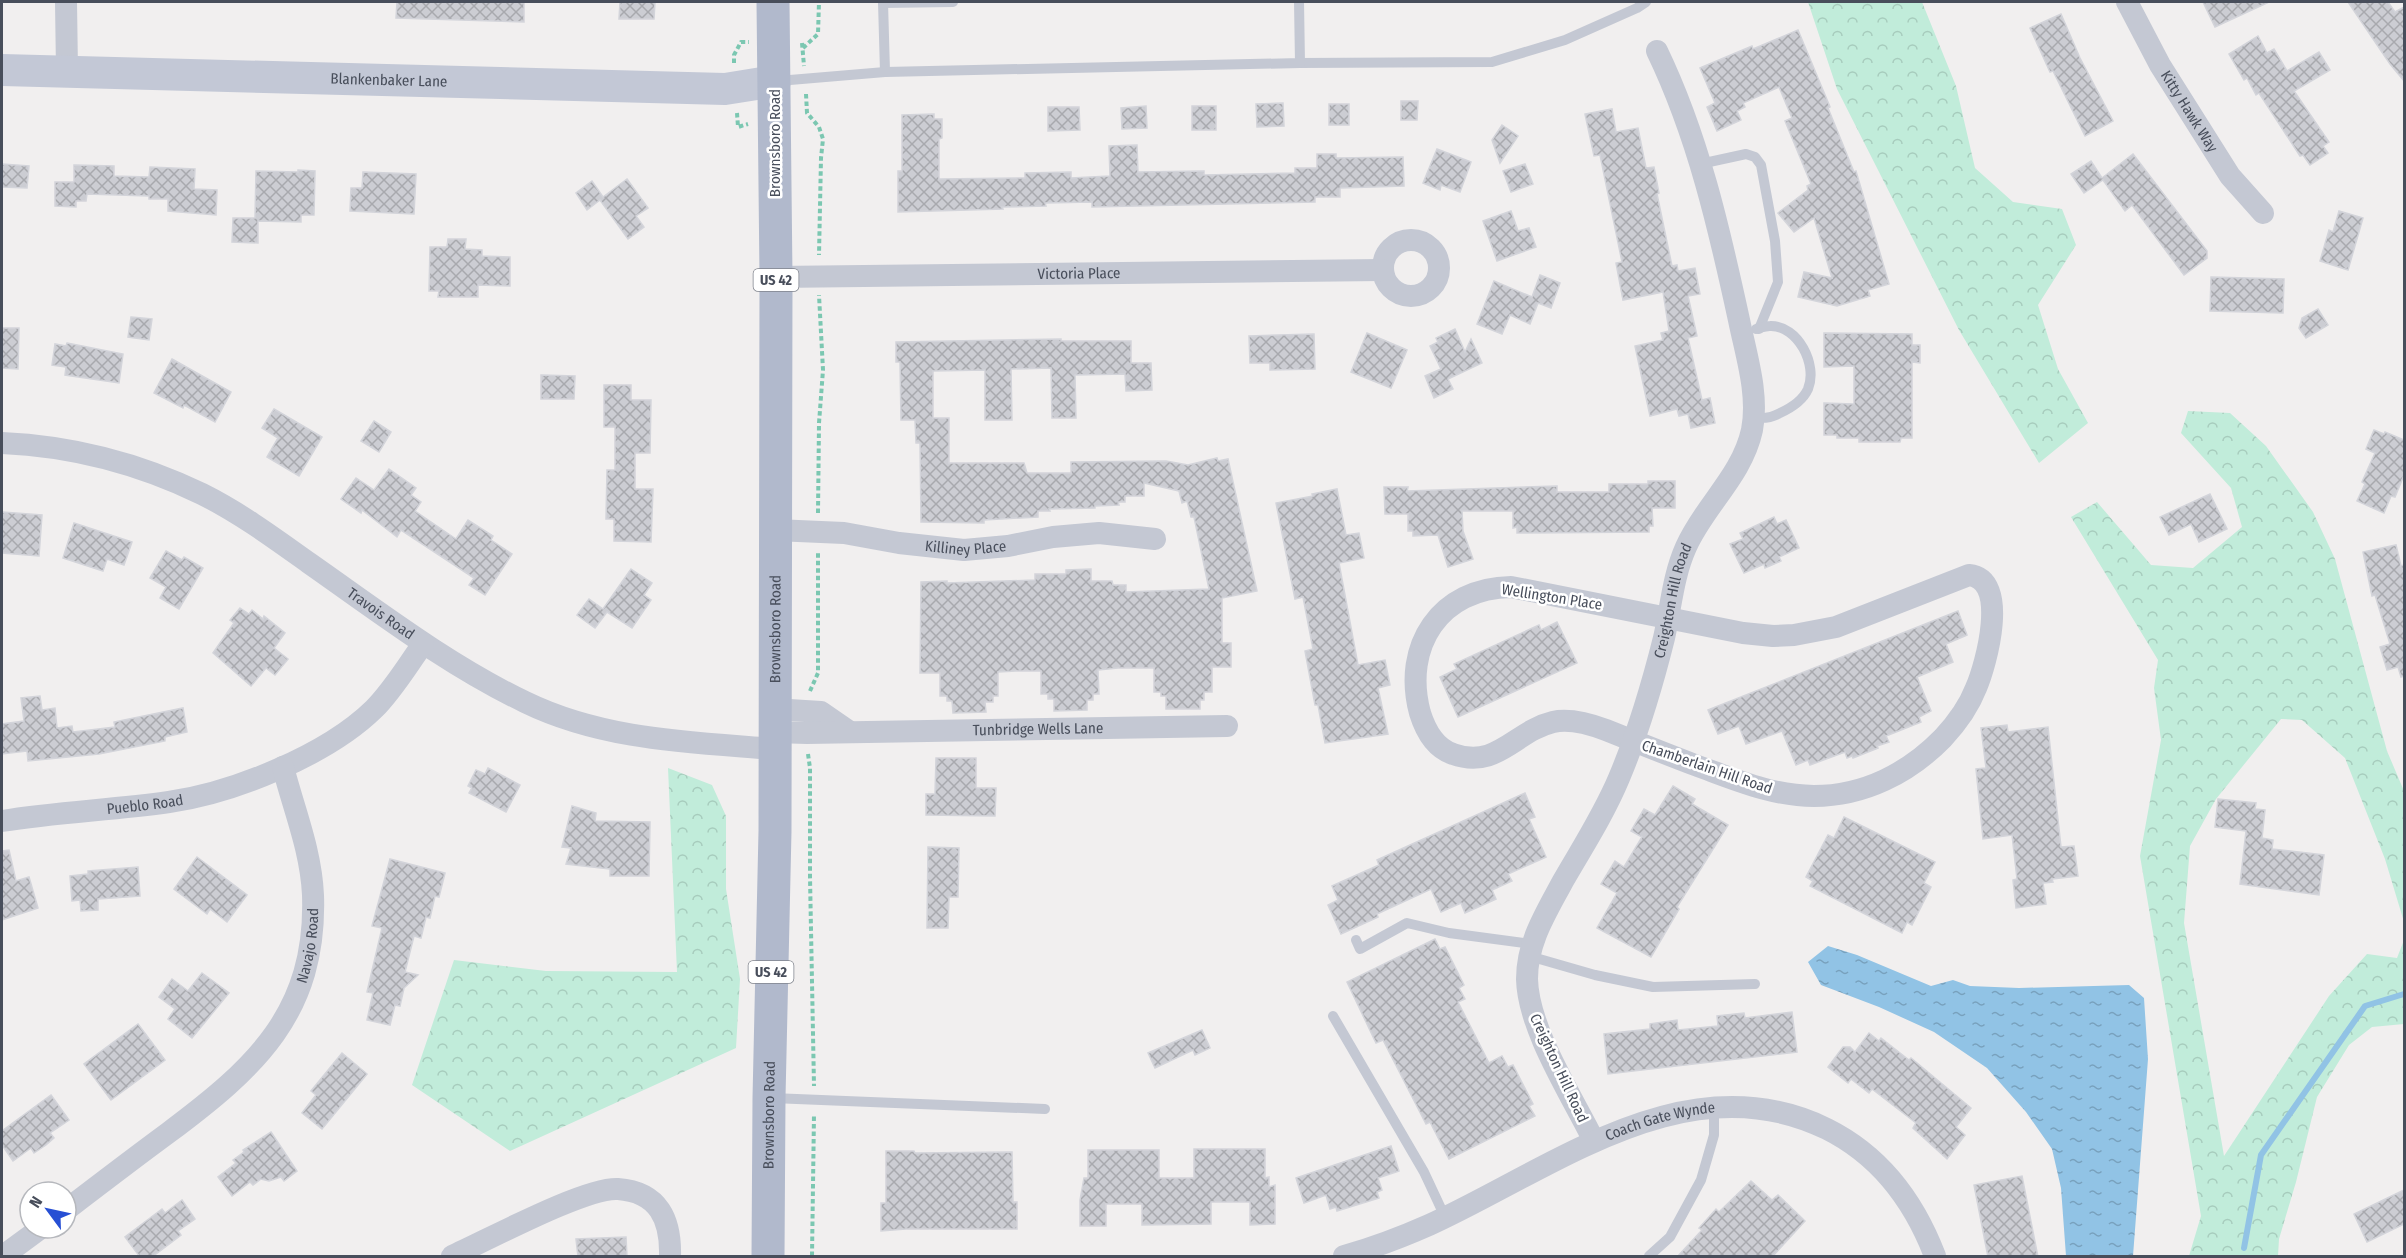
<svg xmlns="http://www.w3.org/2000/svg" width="2406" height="1258" font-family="'Fira Sans Condensed',sans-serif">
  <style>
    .forest { fill: url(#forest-crowns) }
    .water { fill: url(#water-ripples) }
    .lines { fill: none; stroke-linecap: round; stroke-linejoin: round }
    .stream { stroke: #91c3e5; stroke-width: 6 }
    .building { fill: url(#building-cross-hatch); stroke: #d3d4da; stroke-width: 1.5 }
    .path { stroke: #7bc7b1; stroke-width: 4; stroke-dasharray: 4.5 3; stroke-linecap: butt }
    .lane { stroke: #c4c8d3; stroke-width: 10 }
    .street { stroke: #c4c8d3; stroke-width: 22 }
    .secondary { stroke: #c3c8d6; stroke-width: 32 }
    .primary { stroke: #b1b9cc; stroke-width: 33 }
    .labels { text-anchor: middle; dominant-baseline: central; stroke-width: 5; stroke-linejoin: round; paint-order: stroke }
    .shield { fill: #fff; stroke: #7f838c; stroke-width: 1.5 }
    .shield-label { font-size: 14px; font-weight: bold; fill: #484e5b }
    .street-label { font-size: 15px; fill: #484e5b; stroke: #fff }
  </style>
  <defs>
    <pattern id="forest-crowns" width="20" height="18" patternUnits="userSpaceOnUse" patternTransform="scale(1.5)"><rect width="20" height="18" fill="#c1ecda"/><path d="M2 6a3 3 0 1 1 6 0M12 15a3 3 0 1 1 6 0" fill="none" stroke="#a7ccbd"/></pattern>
    <pattern id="water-ripples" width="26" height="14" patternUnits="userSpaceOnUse" patternTransform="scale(1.5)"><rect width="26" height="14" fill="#91c3e5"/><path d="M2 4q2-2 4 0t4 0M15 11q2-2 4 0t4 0" fill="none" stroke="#78a1bd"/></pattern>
    <pattern id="building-cross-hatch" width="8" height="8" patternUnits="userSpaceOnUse" patternTransform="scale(1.5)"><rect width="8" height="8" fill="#cccdd3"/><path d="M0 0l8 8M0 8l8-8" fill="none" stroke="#a8a9ae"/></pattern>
  </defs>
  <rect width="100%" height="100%" fill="#f1efef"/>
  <g class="forest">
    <path d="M1808,2H1922L1956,86L1975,168L2013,202L2062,209L2076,245L2038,305L2058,369L2088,423L2039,463L1959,330L1837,89Z"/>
    <path d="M2188,411L2230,413L2266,446L2313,512L2335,559L2387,751L2404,791V922L2385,859L2345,758L2302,720L2281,719L2216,799L2190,846L2184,923L2224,1156L2329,996L2367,954L2397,958L2404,940V1024L2372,1027L2349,1045L2317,1097L2296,1182L2279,1239L2278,1256H2189L2201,1216L2140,856L2161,740L2154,688L2158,660L2071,517L2097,502L2151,565L2193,568L2242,527L2231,488L2181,433Z"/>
    <path d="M668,768L712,785L726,816V889L740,979L736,1048L510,1151L412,1085L454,960L546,971L677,972Z"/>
  </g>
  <path class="water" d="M1828,946L1857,955L1931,986L1953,980L1970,986L2019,988L2129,985L2144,998L2148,1059L2133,1256H2066L2061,1188L2052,1149L2026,1112L1987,1068L1934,1032L1879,1007L1821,985L1808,962Z"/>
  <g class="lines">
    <path class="stream" d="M2244,1248L2261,1155L2365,1006L2404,994"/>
  </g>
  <g class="building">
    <path d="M397,2H524V22L396,18Z"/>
    <path d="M620,2H655L654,19H619Z"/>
    <path d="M2203,2H2269L2215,27Z"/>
    <path d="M2348,2H2388L2395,12L2404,7V81L2390,64Z"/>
    <path d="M2061,14L2080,58L2113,121L2085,136L2053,71L2050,72L2030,28Z"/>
    <path d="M1798,30L1830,107L1828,108L1854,172L1856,171L1889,284L1868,290L1870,296L1837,306L1798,297L1804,272L1832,278L1814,218L1794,232L1778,213L1808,190L1807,186L1811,184L1785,121L1792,118L1779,87L1743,103L1745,107L1737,111L1741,120L1717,131L1707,107L1715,103L1700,68L1752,46L1753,49Z"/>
    <path d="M2258,36L2267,53L2274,49L2287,71L2319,52L2330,70L2294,91L2329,142L2323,146L2328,153L2310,165L2303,155L2300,156L2259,93L2256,95L2247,78L2244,80L2229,54Z"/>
    <path d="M1401,101H1418L1417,120H1401Z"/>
    <path d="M1283,103L1284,126L1257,127L1256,104Z"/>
    <rect x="1329" y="104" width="20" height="21"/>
    <path d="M1146,106L1147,128L1122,129L1121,108Z"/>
    <rect x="1192" y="106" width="24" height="24"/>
    <path d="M1048,107H1079L1080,130L1048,131Z"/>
    <path d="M1612,109L1616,132L1638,128L1646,168L1654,167L1659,193L1657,194L1672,266L1677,265L1678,271L1695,268L1700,294L1688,296L1697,336L1688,338L1702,400L1710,398L1715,423L1691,428L1688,414L1679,416L1677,409L1650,416L1635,346L1663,340L1661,333L1669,331L1663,292L1623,300L1616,263L1622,262L1600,155L1594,156L1585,114Z"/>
    <path d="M934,114V119H942V138L939,139V179L1025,178V173L1071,172V178L1110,176L1109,146L1137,145L1138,172L1204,171V175L1295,173V168H1317V154H1336V158L1403,157L1404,186L1340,188V197H1315V202L1092,207V202L1045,203L1046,206L1002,207L1003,209L898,212V171H902V115Z"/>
    <path d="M1502,125L1518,136L1500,163L1492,140Z"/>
    <path d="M1437,149L1471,162L1460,192L1441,185L1440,190L1423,183Z"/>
    <path d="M2133,154L2207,251V258L2184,275L2132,205L2125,211L2103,180L2084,193L2071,174L2091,161L2102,178Z"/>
    <path d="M2,164L29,166L27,188L2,187Z"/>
    <path d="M1525,164L1533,184L1511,192L1503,171Z"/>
    <path d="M74,165L114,166V176L149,177L150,167L195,169L194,189L217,190L216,215L168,211V199H149V196L87,194L86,201H76V207L55,206V182H74Z"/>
    <path d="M298,170L315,171L314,215H301V222L258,221V243L232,242L233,218H255L256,171L298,172Z"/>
    <path d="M363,172L416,174L414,214L350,211L351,188H362Z"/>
    <path d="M627,179L648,208L636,216L644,227L628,239L600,200L587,210L576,193L592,181L603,197Z"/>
    <path d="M1511,211L1518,231L1529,228L1536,247L1497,261L1483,221Z"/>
    <path d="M2339,211L2363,218L2348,270L2320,261L2329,230L2333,232Z"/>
    <path d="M448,239H466L465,249L482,250V256L510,257V286L478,285V297H438L439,291H429L430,247H447Z"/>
    <path d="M1540,275L1560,283L1551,308L1538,303L1530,324L1510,315L1502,334L1477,324L1494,281L1532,297Z"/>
    <path d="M2211,277L2284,279L2283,313L2210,311Z"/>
    <path d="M2318,309L2328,325L2306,338L2299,328L2302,318Z"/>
    <path d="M131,317L152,319L149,340L128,337Z"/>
    <path d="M2,328H19L18,369L2,368Z"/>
    <path d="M1455,329L1465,352L1471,339L1482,363L1448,379L1453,389L1434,398L1425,376L1441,369L1430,346L1438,342L1436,338Z"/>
    <path d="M1367,333L1407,350L1391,388L1351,372Z"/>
    <path d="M1824,333L1912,334V345H1920V363L1912,362V438H1901L1900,442H1859V438H1837V435H1824V403L1854,404V366L1824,367Z"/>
    <path d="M1314,334L1315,369L1270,370V363H1250L1249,336Z"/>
    <path d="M1061,339V341H1131V363H1151L1152,390L1126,391L1125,374L1075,375L1076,418H1052L1051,368L1011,369L1012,420H985V370L933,371V418H949V463H1024L1027,473H1071V462L1166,461L1188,465L1217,458L1218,461L1228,459L1257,591L1222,598V643H1231V667H1212V692H1204V700H1200V709H1166V696H1161V692H1154V668H1118L1098,670L1099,694H1093V700H1087V710L1054,711V699H1048V694H1041V671H1016L998,672V696H993V702H985L986,712L953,713L952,701H947V696H940V673H920L921,582L947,581V583L1035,580V574H1066V570L1091,569V581H1112L1113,585H1126V592L1209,589L1194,517H1191L1187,501L1182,503L1179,491L1144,483V496H1125V502H1118L1119,505L1095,506V508L1049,509L1050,511H1038V517L984,520V523L921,522L920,443H916L915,420H901L900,362H896V342Z"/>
    <path d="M67,343L123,354L119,383L65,375L66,367L52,365L55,344L66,346Z"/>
    <path d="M172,359L231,392L215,422L184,405L183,408L154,393Z"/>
    <path d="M541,375L575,376L574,399H541Z"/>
    <path d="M604,385H631V400H651L650,453H635V489H653L651,542L614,541V519H606L607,470H615V427H604Z"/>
    <path d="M274,409L322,437L299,476L267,457L278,438L262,428Z"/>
    <path d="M374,421L391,432L379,452L361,441Z"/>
    <path d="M2374,430L2384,434L2385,432L2404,440V475L2395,497L2391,496L2384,513L2357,501L2365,484L2362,482L2375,453L2366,449Z"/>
    <path d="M389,469L416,488L411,495L421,502L415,511L456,539L468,520L493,536L491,540L512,554L485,595L469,585L474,578L401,530L397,537L362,510L361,513L341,499L356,478L374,490Z"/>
    <path d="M1648,481H1675V508H1652L1653,526H1649V532L1517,533V527L1513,528V511H1462L1463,531L1473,559L1448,567L1438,535L1413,536V531H1408V514H1385L1384,487H1408L1407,491L1557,486V492H1609V484H1648Z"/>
    <path d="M1337,489L1346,535L1359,533L1364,558L1339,563L1358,665L1385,660L1390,685L1378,688L1388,734L1325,743L1318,705H1315L1305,651L1313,649L1303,597L1295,599L1276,503L1313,496L1312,494Z"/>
    <path d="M2210,494L2227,529L2199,542L2191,524L2169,535L2160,517Z"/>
    <path d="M2,512L42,515L39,556L2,553Z"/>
    <path d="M1774,517L1777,524L1786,520L1799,548L1779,557L1781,561L1765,568L1764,564L1744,573L1730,544L1743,539L1740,533Z"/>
    <path d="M74,523L132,542L124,565L107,559L103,571L63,558Z"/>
    <path d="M2396,545L2401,566L2404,565V676L2401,677L2398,667L2387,670L2380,647L2390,644L2375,595L2372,596L2363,552Z"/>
    <path d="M166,551L182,560L184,557L203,568L179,609L160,598L166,587L150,578Z"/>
    <path d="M631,569L652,583L644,595L651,600L632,628L607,612L595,628L577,615L589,599L603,609Z"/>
    <path d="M240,608L249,614L252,610L263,619L264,616L285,633L274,648L288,659L275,675L266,668L251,686L213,653L234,623L230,620Z"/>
    <path d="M1958,611L1967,635L1946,644L1953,662L1917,677L1931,711L1919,717L1921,722L1886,736L1889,742L1877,746L1878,748L1853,758L1852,756L1847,758L1845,752L1810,765L1808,760L1796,765L1782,731L1746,744L1739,726L1718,734L1708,710Z"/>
    <path d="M1557,622L1577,663L1458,717L1440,677L1457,669L1454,664L1539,625L1541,630Z"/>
    <path d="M40,696L42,710L55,708L57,728L72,726L73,732L115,727L114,722L183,708L187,732L165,737V741L99,754L28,761L27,751L2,754V724L24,721L21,698Z"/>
    <path d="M2007,725L2008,732L2048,727L2061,847L2074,846L2078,876L2052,879L2053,882L2043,883L2046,904L2016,908L2013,880L2017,879L2012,835L1983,839L1976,769L1986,768L1981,728Z"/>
    <path d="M936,758H976V788H996L995,816L926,815V794H935Z"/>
    <path d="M488,768L520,785L506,812L469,793L472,788L468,786L476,770L485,774Z"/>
    <path d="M1673,786L1695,799L1692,804L1728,825L1677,907L1679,909L1651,957L1597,928L1617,893L1601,884L1615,861L1624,867L1642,837L1631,831L1644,809L1655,815Z"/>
    <path d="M1525,793L1535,817L1529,819L1546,857L1508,874L1512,881L1492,890L1496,899L1465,913L1461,903L1441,912L1431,889L1377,914L1378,917L1341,934L1328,905L1338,900L1332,886L1379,865L1377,860Z"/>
    <path d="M2218,799L2256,803L2255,809L2265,810L2262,838L2273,840L2272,849L2324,855L2319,895L2240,884L2246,831L2215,827Z"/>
    <path d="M572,806L596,813L595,821L650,822L649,876H610V869L566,864L571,848L562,847Z"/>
    <path d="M1844,817L1935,862L1924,883L1931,887L1912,925L1907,922L1902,933L1810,886L1813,881L1806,877L1828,835L1834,838Z"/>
    <path d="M928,847L959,848L958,897H949L948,928H927Z"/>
    <path d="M9,850L16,881L29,877L38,908L2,920V851Z"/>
    <path d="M197,857L247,895L227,922L210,909L207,914L174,889Z"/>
    <path d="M390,859L445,873L439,897L435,896L430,918L426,917L421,938L414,936L405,972L418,975L404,988L400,1006L395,1005L390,1025L367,1020L373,993L367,992L382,928L372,926Z"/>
    <path d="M138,867L140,896L98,899V910L81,911L80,900L72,901L70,876L88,874V871Z"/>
    <path d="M1435,939L1440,949L1445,947L1464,985L1459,988L1465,999L1458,1002L1489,1063L1502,1056L1508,1067L1513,1065L1533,1104L1529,1106L1535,1116L1449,1159L1430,1122L1426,1124L1383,1040L1376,1043L1347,982Z"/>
    <path d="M202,973L229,993L192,1038L168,1019L175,1009L159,997L172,979L188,991Z"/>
    <path d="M1792,1012L1797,1052L1608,1074L1604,1034L1650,1029V1024L1677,1020L1678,1030L1718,1026L1717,1016L1744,1013L1745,1018Z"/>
    <path d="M138,1024L165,1060L111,1100L84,1064Z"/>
    <path d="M1202,1030L1210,1048L1195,1055L1193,1050L1155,1068L1148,1053Z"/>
    <path d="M1869,1033L1879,1041L1881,1038L1909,1060L1911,1058L1971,1108L1956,1127L1965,1135L1947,1159L1913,1128L1916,1123L1872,1089L1869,1093L1851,1079L1848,1083L1828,1067L1843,1047H1850L1855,1052Z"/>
    <path d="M342,1053L367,1074L322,1129L302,1113L316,1095L311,1091Z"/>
    <path d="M51,1095L69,1120L50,1133L54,1138L46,1145L34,1153L31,1148L13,1161L2,1145V1131Z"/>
    <path d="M271,1132L297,1171L284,1181L281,1177L269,1181L261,1179L253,1185L250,1182L232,1196L218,1177L236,1163L233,1160L244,1152L243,1150Z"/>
    <path d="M1391,1146L1399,1171L1378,1178L1382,1190L1377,1192L1379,1198L1337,1211L1336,1207L1330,1209L1326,1195L1304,1203L1296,1178Z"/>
    <path d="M1194,1149H1265V1178L1269,1177V1187L1275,1185V1224L1250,1225V1202H1211V1224L1142,1225V1204H1106V1226H1080V1200L1084,1178H1088V1150H1159V1178H1194Z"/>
    <path d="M886,1151H914L915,1153L1012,1152L1013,1202H1017V1229H906L881,1231V1203H886Z"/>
    <path d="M2022,1176L2038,1257H1988L1974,1185Z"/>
    <path d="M1751,1181L1772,1200L1778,1195L1805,1221L1772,1257H1677L1702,1230L1699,1228L1716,1209L1719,1212Z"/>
    <path d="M2404,1190V1224L2367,1242L2354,1214Z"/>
    <path d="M182,1200L195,1219L178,1231L181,1235L152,1257H140L125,1237L162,1209L165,1213Z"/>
    <path d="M626,1237L627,1257H578L576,1239Z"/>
  </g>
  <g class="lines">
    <g class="path">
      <path d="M802,43L804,66"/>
      <path d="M803,48L818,34L819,2"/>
      <path d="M734,63V55L741,42H749"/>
      <path d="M806,94L807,113L819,127L823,139L821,158L819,255"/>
      <path d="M737,113L738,127L748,124"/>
      <path d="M818,513L819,423L823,370L819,295"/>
      <path d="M810,691L818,673V553"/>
      <path d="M808,754L810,768V877L814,1086"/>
      <path d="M812,1256L814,1114"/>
    </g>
    <g class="lane">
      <path d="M883,2L885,72"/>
      <path d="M883,3L953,2"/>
      <path d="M1300,63L1492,62L1565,40L1637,8L1646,2"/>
      <path d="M778,81L885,72L1300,63L1299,2"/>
      <path d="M1700,164L1746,154L1755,157L1761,165L1775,241L1778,282L1759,329"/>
      <path d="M1753,417C1763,419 1771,418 1780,413C1791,408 1803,400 1808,389C1818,365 1798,325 1770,326C1766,326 1760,328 1756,329"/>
      <path d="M1356,940L1360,949L1407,923L1449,933L1532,944"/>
      <path d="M1529,956L1595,975L1653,987L1755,984"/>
      <path d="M1333,1016L1424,1172L1445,1217"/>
      <path d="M772,1098L1045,1109"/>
      <path d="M1649,1256L1670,1237L1701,1180L1714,1135V1107"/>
    </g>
    <g class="street">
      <path d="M66,2L67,71"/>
      <path id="s1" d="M2127,2L2160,65L2230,176L2263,213"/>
      <circle cx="1411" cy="268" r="28"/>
      <path id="s2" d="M776,277L1382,270"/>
      <path id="s3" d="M2,443C71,446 140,464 202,494C240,513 274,538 309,563C379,612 448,665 525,702C603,740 689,742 773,749"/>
      <path id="s4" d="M775,530L844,533L899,543L964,550L1008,546L1053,537L1099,533L1155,539"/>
      <path d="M1969,575C2010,579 1986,665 1976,688C1969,706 1956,724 1943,738C1909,773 1864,796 1814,796C1772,796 1734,779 1695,765C1666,754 1636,742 1606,730C1590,724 1570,718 1553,722C1515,731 1497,770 1453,754C1435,748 1425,729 1420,713C1402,646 1440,588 1511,587L1743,633L1773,636L1794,635L1836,627Z"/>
      <path d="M773,709L821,712L850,732"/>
      <path id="s5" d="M774,732L807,733L1227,726"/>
      <path id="s6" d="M2,821C57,812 113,810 169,802C233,793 327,755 374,709C393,690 407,666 423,644"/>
      <path id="s7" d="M1594,1141C1572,1096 1528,1029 1527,979C1527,942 1546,913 1563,881C1582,848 1604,814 1619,778C1638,733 1652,686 1664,638C1671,607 1673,576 1686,547C1704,506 1742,476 1752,430C1759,394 1746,355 1739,320C1719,228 1698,136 1657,51"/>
      <path id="s8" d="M66,1210C100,1184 134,1158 168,1133C255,1068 317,1013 313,895C311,850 294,810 283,767"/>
      <path d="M3,1256L41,1228"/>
      <path d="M452,1256C486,1241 585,1187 618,1189C659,1192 671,1220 670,1256"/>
      <path id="s9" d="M1344,1256C1373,1248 1402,1237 1429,1225C1552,1169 1687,1060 1827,1129C1881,1156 1914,1201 1935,1256"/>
    </g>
    <path class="secondary" id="s10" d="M2,70L725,89L775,81"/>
    <path class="primary" id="s11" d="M768,1256L769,1098L775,831L776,277L773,2"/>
  </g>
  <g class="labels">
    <g class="shield">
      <rect x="753.5" y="269" width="45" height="22" rx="4.5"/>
      <rect x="748.5" y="961" width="45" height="22" rx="4.5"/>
    </g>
    <g class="shield-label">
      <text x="776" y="280">US 42</text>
      <text x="771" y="972">US 42</text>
    </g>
    <g class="street-label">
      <text stroke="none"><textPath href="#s10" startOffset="387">Blankenbaker Lane</textPath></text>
      <text stroke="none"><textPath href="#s1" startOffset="126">Kitty Hawk Way</textPath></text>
      <text transform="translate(775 143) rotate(-90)">Brownsboro Road</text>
      <text stroke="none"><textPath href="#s2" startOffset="303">Victoria Place</textPath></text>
      <text stroke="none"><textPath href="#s4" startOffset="192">Killiney Place</textPath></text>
      <text transform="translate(1552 597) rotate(9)">Wellington Place</text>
      <text stroke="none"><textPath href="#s7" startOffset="585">Creighton Hill Road</textPath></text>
      <text stroke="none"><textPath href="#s3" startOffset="423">Travois Road</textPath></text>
      <text stroke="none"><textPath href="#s11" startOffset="627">Brownsboro Road</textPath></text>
      <text stroke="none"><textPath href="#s5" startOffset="264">Tunbridge Wells Lane</textPath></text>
      <text transform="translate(1707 767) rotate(19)">Chamberlain Hill Road</text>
      <text stroke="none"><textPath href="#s6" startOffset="144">Pueblo Road</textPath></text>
      <text stroke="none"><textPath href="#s8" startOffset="370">Navajo Road</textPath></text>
      <text transform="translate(1559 1068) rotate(65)">Creighton Hill Road</text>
      <text stroke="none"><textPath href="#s11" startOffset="141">Brownsboro Road</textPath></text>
      <text stroke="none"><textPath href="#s9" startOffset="345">Coach Gate Wynde</textPath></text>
    </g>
  </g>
  <rect width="2406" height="1258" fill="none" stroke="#484e5b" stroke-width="6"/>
  <g transform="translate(48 1210) rotate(303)"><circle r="28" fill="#ffffff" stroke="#b6b8bd" stroke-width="1.5"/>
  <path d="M0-4.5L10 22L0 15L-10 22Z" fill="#274fd4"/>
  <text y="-9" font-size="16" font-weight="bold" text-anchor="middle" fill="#484e5b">N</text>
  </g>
</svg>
